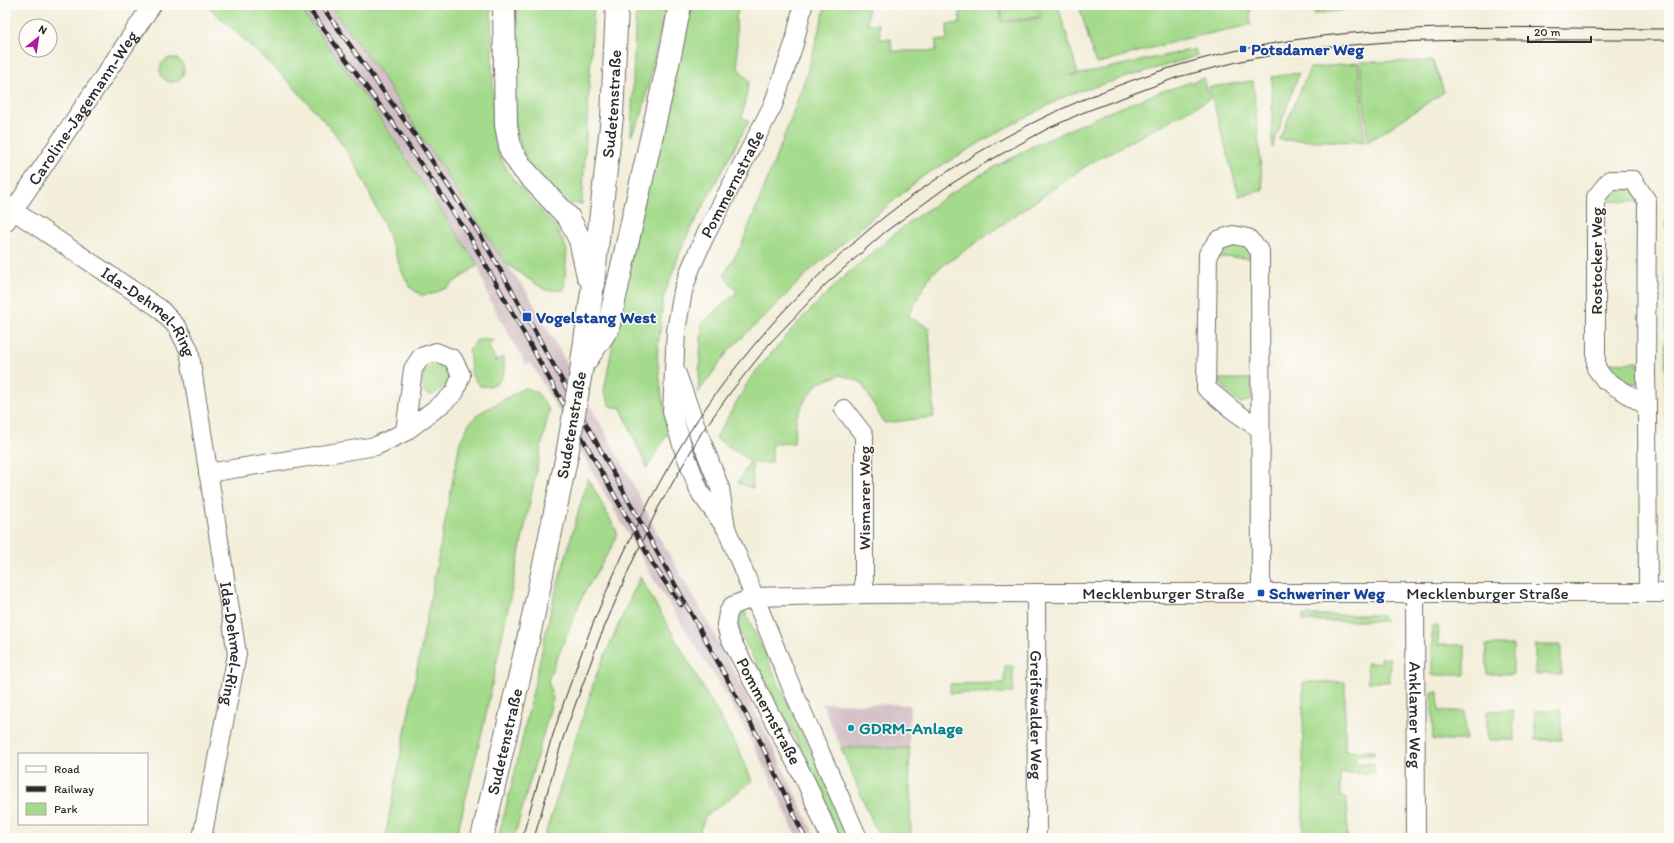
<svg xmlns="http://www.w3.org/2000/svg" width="1674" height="843" font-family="Itim,sans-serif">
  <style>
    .industrial { fill: #d2bdc5 }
    .green { fill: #a4da8b; stroke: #68825b }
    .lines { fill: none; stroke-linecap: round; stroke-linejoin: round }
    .minor-casing { stroke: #716f68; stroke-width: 20 }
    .secondary-casing { stroke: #716f68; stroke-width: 24 }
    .minor { stroke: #fff; stroke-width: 18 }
    .secondary { stroke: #fff; stroke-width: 22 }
    .tram { stroke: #2b2b2b; stroke-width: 1 }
    .rail-casing { stroke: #2b2b2b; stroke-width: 4.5 }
    .rail { stroke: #fdfcf7; stroke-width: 3; stroke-dasharray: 9; stroke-linecap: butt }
    .secondary-bridge-casing { stroke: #716f68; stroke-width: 24; stroke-linecap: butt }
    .secondary-bridge { stroke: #fff; stroke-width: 22 }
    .transit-dot { fill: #1a4fb4; stroke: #fdfcf7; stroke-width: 1.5 }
    .culture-dot { fill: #0f9aa8; stroke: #fdfcf7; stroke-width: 1.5 }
    .labels { text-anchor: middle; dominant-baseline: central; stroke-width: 3; stroke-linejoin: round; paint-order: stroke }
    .transit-label { font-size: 17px; font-weight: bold; fill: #164399; stroke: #fdfcf7; text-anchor: start }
    .street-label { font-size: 17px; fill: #2b2b2b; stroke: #fdfcf7 }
    .culture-label { font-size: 17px; font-weight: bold; fill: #0d838f; stroke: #fdfcf7; text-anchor: start }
  </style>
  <rect width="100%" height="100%" fill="#fdfcf7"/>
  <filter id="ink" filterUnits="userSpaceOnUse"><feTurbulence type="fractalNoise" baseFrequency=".025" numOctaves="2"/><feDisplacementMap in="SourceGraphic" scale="8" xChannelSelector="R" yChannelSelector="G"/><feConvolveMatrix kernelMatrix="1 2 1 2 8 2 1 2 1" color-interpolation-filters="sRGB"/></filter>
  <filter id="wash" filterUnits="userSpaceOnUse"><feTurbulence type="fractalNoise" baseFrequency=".012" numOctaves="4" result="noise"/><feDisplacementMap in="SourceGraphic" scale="16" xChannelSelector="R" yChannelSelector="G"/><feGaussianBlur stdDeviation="0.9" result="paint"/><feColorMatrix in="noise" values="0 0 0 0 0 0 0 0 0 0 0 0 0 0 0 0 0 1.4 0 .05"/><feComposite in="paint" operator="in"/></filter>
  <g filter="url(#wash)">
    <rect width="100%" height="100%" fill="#f2eed9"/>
    <g class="industrial">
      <path d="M298,5H330L380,73L505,263L526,290L625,468L658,535L701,609L766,733L816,838H797L768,773L727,696L654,580L531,363L526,365L490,301L478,265L422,179L360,89Z"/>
      <path d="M822,703L910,705L909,748H841Z"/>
    </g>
    <g class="green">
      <path d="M207,5H298L360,89L478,265L446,288L432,294L421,295L411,288L402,272L386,229L358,169L334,132L292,85Z"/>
      <path d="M330,5H491L494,135L499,155L512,178L556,227L567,250L564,290H545L505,263L380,73Z"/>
      <path d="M513,5H594L582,204L567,203L527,162L515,128Z"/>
      <path d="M636,5H666L642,114L631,136Z"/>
      <path d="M686,5H739L736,18L738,68L749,81L742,117L749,121L690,230L680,252L663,299L657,357L662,397L670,429L647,468L621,408L610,406L604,391L622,294Z"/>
      <path d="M826,5H868V24H879L880,39H891L892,51H936V40H947V24H960V5H1000L1002,23L1041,18L1040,5H1058L1078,74L1071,76L1195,49L1197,56L1070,94L998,132L922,177L814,267L767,314L729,350L698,393L702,323L737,292L724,275L742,244L790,121L807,73Z"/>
      <path d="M1002,5H1037L1039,17L1002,21Z"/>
      <path d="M1079,5H1251L1250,25L1184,39L1096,64Z"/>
      <path d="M1312,5H1371L1373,6L1314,14Z"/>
      <circle cx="172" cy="70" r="12"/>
      <path d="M1433,61L1444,92L1368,142L1360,62Z"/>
      <path d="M1358,63L1365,142L1279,140L1310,68Z"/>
      <path d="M1299,73L1272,148V77Z"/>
      <path d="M1204,78L1210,99L1089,164L931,274L908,316L929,328L934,417L884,423L861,382L840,375L818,383L804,402L796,419L794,443L772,444V463H752L753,488L738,483L750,461L716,438L751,377L801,319L846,275L909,222L973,179L1031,147L1104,114L1160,92Z"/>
      <path d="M1253,81L1263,190L1239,196L1209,87Z"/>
      <path d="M1667,151H1669V416H1665Z"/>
      <path d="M1621,186L1633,190L1639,202L1603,201L1607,190Z"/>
      <path d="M1227,243H1240L1250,250L1251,258L1216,257Z"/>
      <path d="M485,338L494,341L488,345L496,361L503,357C506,367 505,380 493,385C489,387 484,386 480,386L472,376L469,351L476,341Z"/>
      <path d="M1639,362V383L1627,384L1607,372L1605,363Z"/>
      <path d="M434,363L442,364C457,379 446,386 432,395L426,394C421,388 421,377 426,369C428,367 432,365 434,363Z"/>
      <path d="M1218,379H1251L1252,400L1240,403L1228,393Z"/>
      <path d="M524,388C537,388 542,399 549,410L483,728L456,838H385L460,442L469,424L478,414Z"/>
      <path d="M588,478L617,532L613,545L584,593L548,680L553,699L514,838H498L514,776L552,605Z"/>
      <path d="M640,577L741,754L752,781L705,817L697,838H544L597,673Z"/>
      <path d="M743,608L833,797L850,838H840L798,743L739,631L737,615Z"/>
      <path d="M1303,615H1380L1386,621H1303Z"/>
      <path d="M1432,626H1438V645H1465V675H1432Z"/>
      <path d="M1486,645H1513V674H1487Z"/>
      <rect x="1535" y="645" width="26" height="29"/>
      <path d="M1380,658H1390V682H1368L1367,663H1380Z"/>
      <path d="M1005,666H1013V693H950V684L1004,683Z"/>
      <path d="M1303,682H1345V751H1374V755H1356V763L1374,764L1375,773H1340V797H1347V838H1303Z"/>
      <path d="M1432,692H1438L1439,711H1465L1466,740H1433Z"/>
      <path d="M1513,710L1514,740H1487V711Z"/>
      <path d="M1561,710V740H1535V711Z"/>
      <path d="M841,748H909L911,833L879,837Z"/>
    </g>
  </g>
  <g filter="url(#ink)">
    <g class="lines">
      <g class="minor-casing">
        <g id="minor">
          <path id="s1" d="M5,205L159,308L178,328L189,350L237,654L202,838"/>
          <path id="s2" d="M5,223L152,5"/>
          <path d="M677,374L696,427L720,488L726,528L791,686L858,838"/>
          <path d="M1647,406L1605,380L1596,368V197L1610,180H1633L1647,201L1646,378L1647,406L1648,593"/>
          <path d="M844,409L864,435V594"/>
          <path d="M1260,429L1234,411L1206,388L1208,254L1218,240L1233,235L1248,238L1260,251L1261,593"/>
          <path d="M208,473L376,446L405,432L443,403L455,392L461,375L453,359L436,352L421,357L413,369L405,432"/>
          <path id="s3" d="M726,528L701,494L697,485L683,448L672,412L676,331L683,291L690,270L704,238L773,105L794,44L803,5"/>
          <path id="s4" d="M1036,593L1037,838"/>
          <path id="s5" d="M1415,593L1416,838"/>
          <path id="s6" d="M830,838L807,784L729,636L726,625L728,613L732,606L754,597L864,594L1036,593H1669"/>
        </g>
      </g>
      <g class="secondary-casing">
        <g id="secondary">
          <path d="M504,5L506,125L511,151L523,169L569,218L580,240L588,276"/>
          <path id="s7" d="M582,362L592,292L612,117L617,5"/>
          <path d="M582,366L608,328L671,51L680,5"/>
          <path id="s8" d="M482,838L530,631L567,455"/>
        </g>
      </g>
      <use href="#minor" class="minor"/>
      <use href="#secondary" class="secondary"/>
      <g class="tram">
        <path d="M522,838C559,705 605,573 676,454C705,404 741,359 779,316C813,280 849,245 888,214C999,128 1132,68 1270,44C1401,20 1537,29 1669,29"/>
        <path d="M534,838L563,738L599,640L630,567L658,508L702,432L730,393L770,343L825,285L885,232L948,186L978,167L1047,129L1082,113L1178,77L1245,60L1315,48L1388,42L1469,40H1669"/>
      </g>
      <g class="rail-casing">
        <g id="rail">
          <path d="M306,5L395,126L470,237L654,566L681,605"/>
          <path d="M321,5L417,138L478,231L527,317L724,673L759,739L805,838"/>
        </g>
      </g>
      <use href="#rail" class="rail"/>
      <g class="secondary-bridge-casing">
        <path id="secondary-bridge" d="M567,455L582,366"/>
      </g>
      <use href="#secondary-bridge" class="secondary-bridge"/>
    </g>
  </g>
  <g class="transit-dot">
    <rect x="1239" y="45" width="8" height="8" rx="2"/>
    <rect x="522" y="312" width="10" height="10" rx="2"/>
    <rect x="1257" y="589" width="8" height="8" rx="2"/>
  </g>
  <circle class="culture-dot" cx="851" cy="728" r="4"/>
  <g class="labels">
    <g class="transit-label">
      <text x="1251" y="49">Potsdamer Weg</text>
      <text x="536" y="317">Vogelstang West</text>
      <text x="1269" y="593">Schweriner Weg</text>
    </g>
    <g class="street-label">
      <text stroke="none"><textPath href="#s7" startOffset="260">Sudetenstraße</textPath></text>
      <text stroke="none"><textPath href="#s2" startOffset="139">Caroline-Jagemann-Weg</textPath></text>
      <text stroke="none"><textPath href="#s3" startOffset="369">Pommernstraße</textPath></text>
      <text transform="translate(1596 261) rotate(-90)">Rostocker Weg</text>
      <text stroke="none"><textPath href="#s1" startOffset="181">Ida-Dehmel-Ring</textPath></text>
      <text transform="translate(571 425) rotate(-80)">Sudetenstraße</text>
      <text transform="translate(864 498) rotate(-90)">Wismarer Weg</text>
      <text stroke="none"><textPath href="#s6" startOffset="691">Mecklenburger Straße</textPath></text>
      <text stroke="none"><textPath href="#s6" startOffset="1015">Mecklenburger Straße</textPath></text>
      <text stroke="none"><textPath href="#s1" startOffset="535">Ida-Dehmel-Ring</textPath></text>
      <text transform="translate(769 711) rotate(62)">Pommernstraße</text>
      <text stroke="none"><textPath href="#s4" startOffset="122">Greifswalder Weg</textPath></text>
      <text stroke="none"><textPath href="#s5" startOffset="122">Anklamer Weg</textPath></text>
      <text stroke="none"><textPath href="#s8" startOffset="99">Sudetenstraße</textPath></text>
    </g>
    <g class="culture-label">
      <text x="859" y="728">GDRM-Anlage</text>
    </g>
  </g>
  <rect width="1674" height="843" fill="none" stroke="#fdfcf7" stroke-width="20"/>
  <rect x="18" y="753" width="130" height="72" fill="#fdfcf7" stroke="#a9a8a5"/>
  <rect x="26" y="766" width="20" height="6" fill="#ffffff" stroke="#a9a8a5"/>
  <text x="54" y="773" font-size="12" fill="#2b2b2b">Road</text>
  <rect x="26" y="786" width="20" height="6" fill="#2b2b2b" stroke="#a9a8a5"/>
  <text x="54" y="793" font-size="12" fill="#2b2b2b">Railway</text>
  <rect x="26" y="803" width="20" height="12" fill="#a4da8b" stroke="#a9a8a5"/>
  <text x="54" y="813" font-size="12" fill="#2b2b2b">Park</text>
  <g transform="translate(38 38) rotate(30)"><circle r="19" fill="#fdfcf7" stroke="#a9a8a5"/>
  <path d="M0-3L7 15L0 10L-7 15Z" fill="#b5179e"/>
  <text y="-6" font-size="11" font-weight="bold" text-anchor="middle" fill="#2b2b2b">N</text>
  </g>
  <path d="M1528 36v6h63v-6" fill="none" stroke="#2b2b2b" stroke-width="2"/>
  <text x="1534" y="36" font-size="12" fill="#2b2b2b" stroke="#fdfcf7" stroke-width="3" paint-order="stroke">20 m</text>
</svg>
